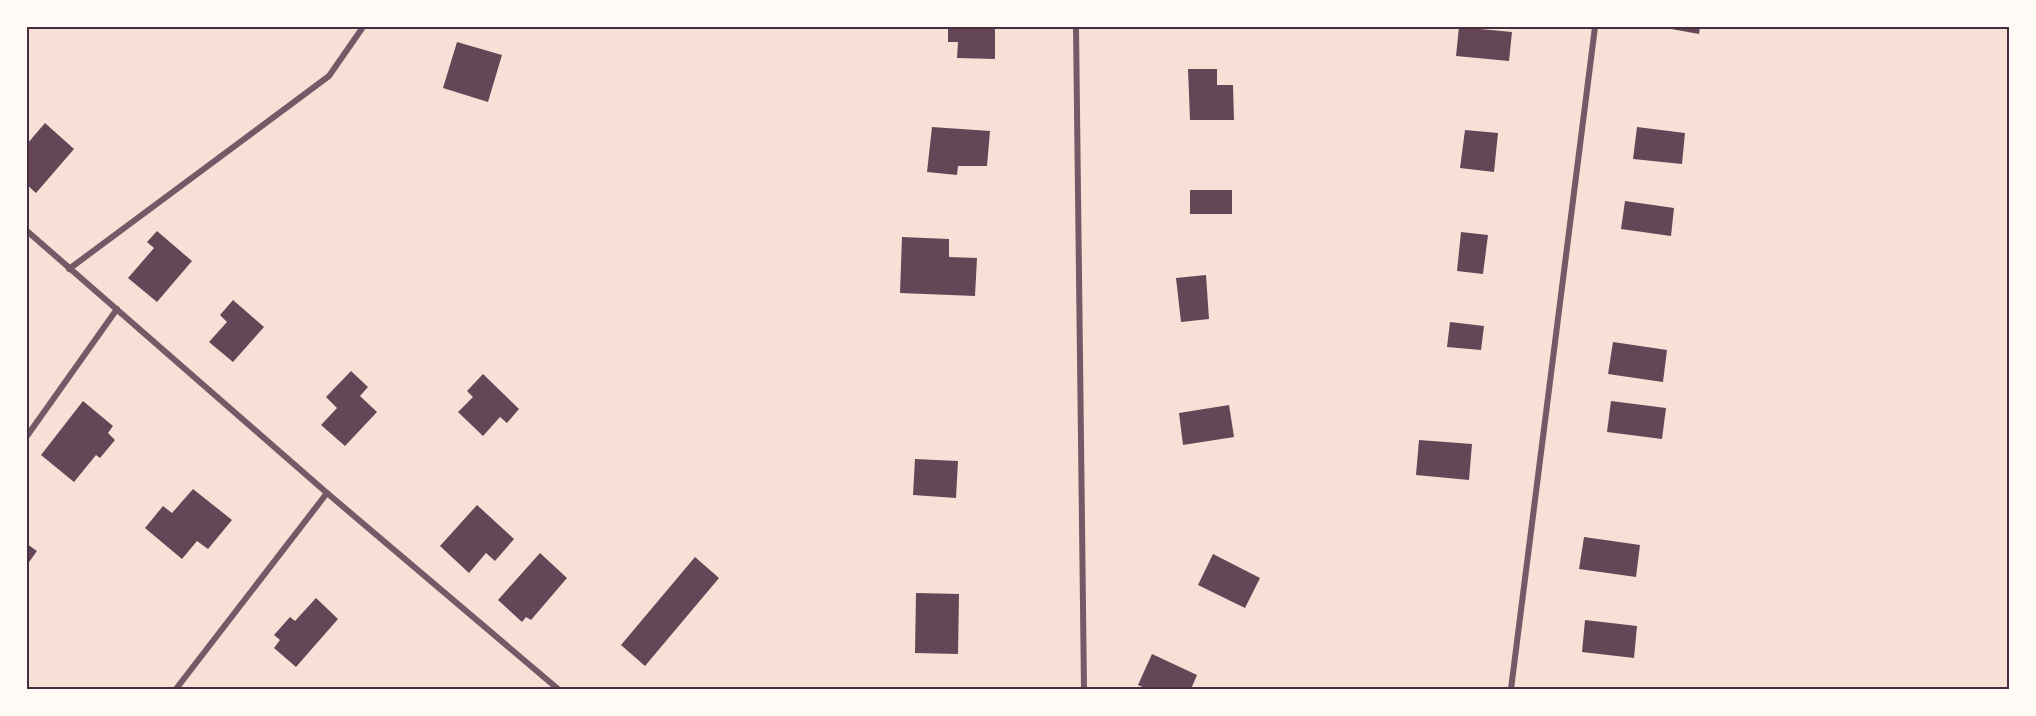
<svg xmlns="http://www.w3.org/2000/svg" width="2036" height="716" font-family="Overpass,sans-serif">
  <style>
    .building { fill: #644757 }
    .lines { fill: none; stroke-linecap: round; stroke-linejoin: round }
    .minor { stroke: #755966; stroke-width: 6 }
    .neatline { fill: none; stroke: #4a2c40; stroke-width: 2 }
  </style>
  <rect width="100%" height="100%" fill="#f7e1d7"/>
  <g class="building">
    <path d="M948,27H995V59L957,58L958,42H948Z"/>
    <path d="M1459,27L1512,32L1509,61L1456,56Z"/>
    <path d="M1660,27H1700L1699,34Z"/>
    <path d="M457,42L502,55L488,102L443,88Z"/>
    <path d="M1188,69H1217V85H1233L1234,120H1190Z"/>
    <path d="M45,123L74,149L36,193L27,185V144Z"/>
    <path d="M932,127L990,131L987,166H958L957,175L927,172Z"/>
    <path d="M1637,127L1685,133L1682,164L1633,159Z"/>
    <path d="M1465,130L1498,133L1494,172L1460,168Z"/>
    <rect x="1190" y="190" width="42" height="24"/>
    <path d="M1625,201L1674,208L1671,236L1621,229Z"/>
    <path d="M157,231L192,261L157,302L128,278L154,248L147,242Z"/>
    <path d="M1461,232L1488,235L1483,274L1457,271Z"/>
    <path d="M902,237L949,239V257L977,258L975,296L900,293Z"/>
    <path d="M1206,275L1209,319L1181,322L1176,278Z"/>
    <path d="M233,300L264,327L233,362L209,342L227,322L220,315Z"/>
    <path d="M1450,322L1484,326L1481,350L1447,347Z"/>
    <path d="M1613,342L1667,350L1663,382L1608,374Z"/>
    <path d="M351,371L368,387L360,396L377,412L345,446L321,425L337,408L326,397Z"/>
    <path d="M483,374L519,409L507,423L500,417L483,436L458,412L473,397L467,391Z"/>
    <path d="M83,401L113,426L108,433L115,440L100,458L96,455L74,482L41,455Z"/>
    <path d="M1611,401L1666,408L1662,439L1607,432Z"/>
    <path d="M1229,405L1234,437L1183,445L1179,413Z"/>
    <path d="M1419,440L1472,444L1469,480L1416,475Z"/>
    <path d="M915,459L958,461L956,498L913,495Z"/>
    <path d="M193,489L232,520L208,549L197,541L182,559L145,528L163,506L172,513Z"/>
    <path d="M477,505L514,539L495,561L486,553L469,573L440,546Z"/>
    <path d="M1584,537L1640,545L1636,577L1579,569Z"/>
    <path d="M27,544L37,551L27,565Z"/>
    <path d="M540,553L567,578L531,620L526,617L522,622L498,600Z"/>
    <path d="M1213,554L1260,578L1245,608L1198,585Z"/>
    <path d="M695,557L719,578L645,666L621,645Z"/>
    <path d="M916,593L959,594L958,654L915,653Z"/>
    <path d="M316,598L338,619L296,667L274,648L280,640L274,635L290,617L295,621Z"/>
    <path d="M1585,620L1637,626L1634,658L1582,652Z"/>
    <path d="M1152,654L1197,675L1191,689H1147L1138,685Z"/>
  </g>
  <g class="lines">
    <g class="minor">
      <path d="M1076,27L1084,689"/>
      <path d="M27,231L327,493L558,689"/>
      <path d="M69,269L329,76L363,27"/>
      <path d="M27,436L117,309"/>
      <path d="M176,689L327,493"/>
      <path d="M1511,689L1595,27"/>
    </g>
  </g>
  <rect width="2036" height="716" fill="none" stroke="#fffaf5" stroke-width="57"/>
  <rect x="28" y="28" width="1980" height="660" class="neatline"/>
</svg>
